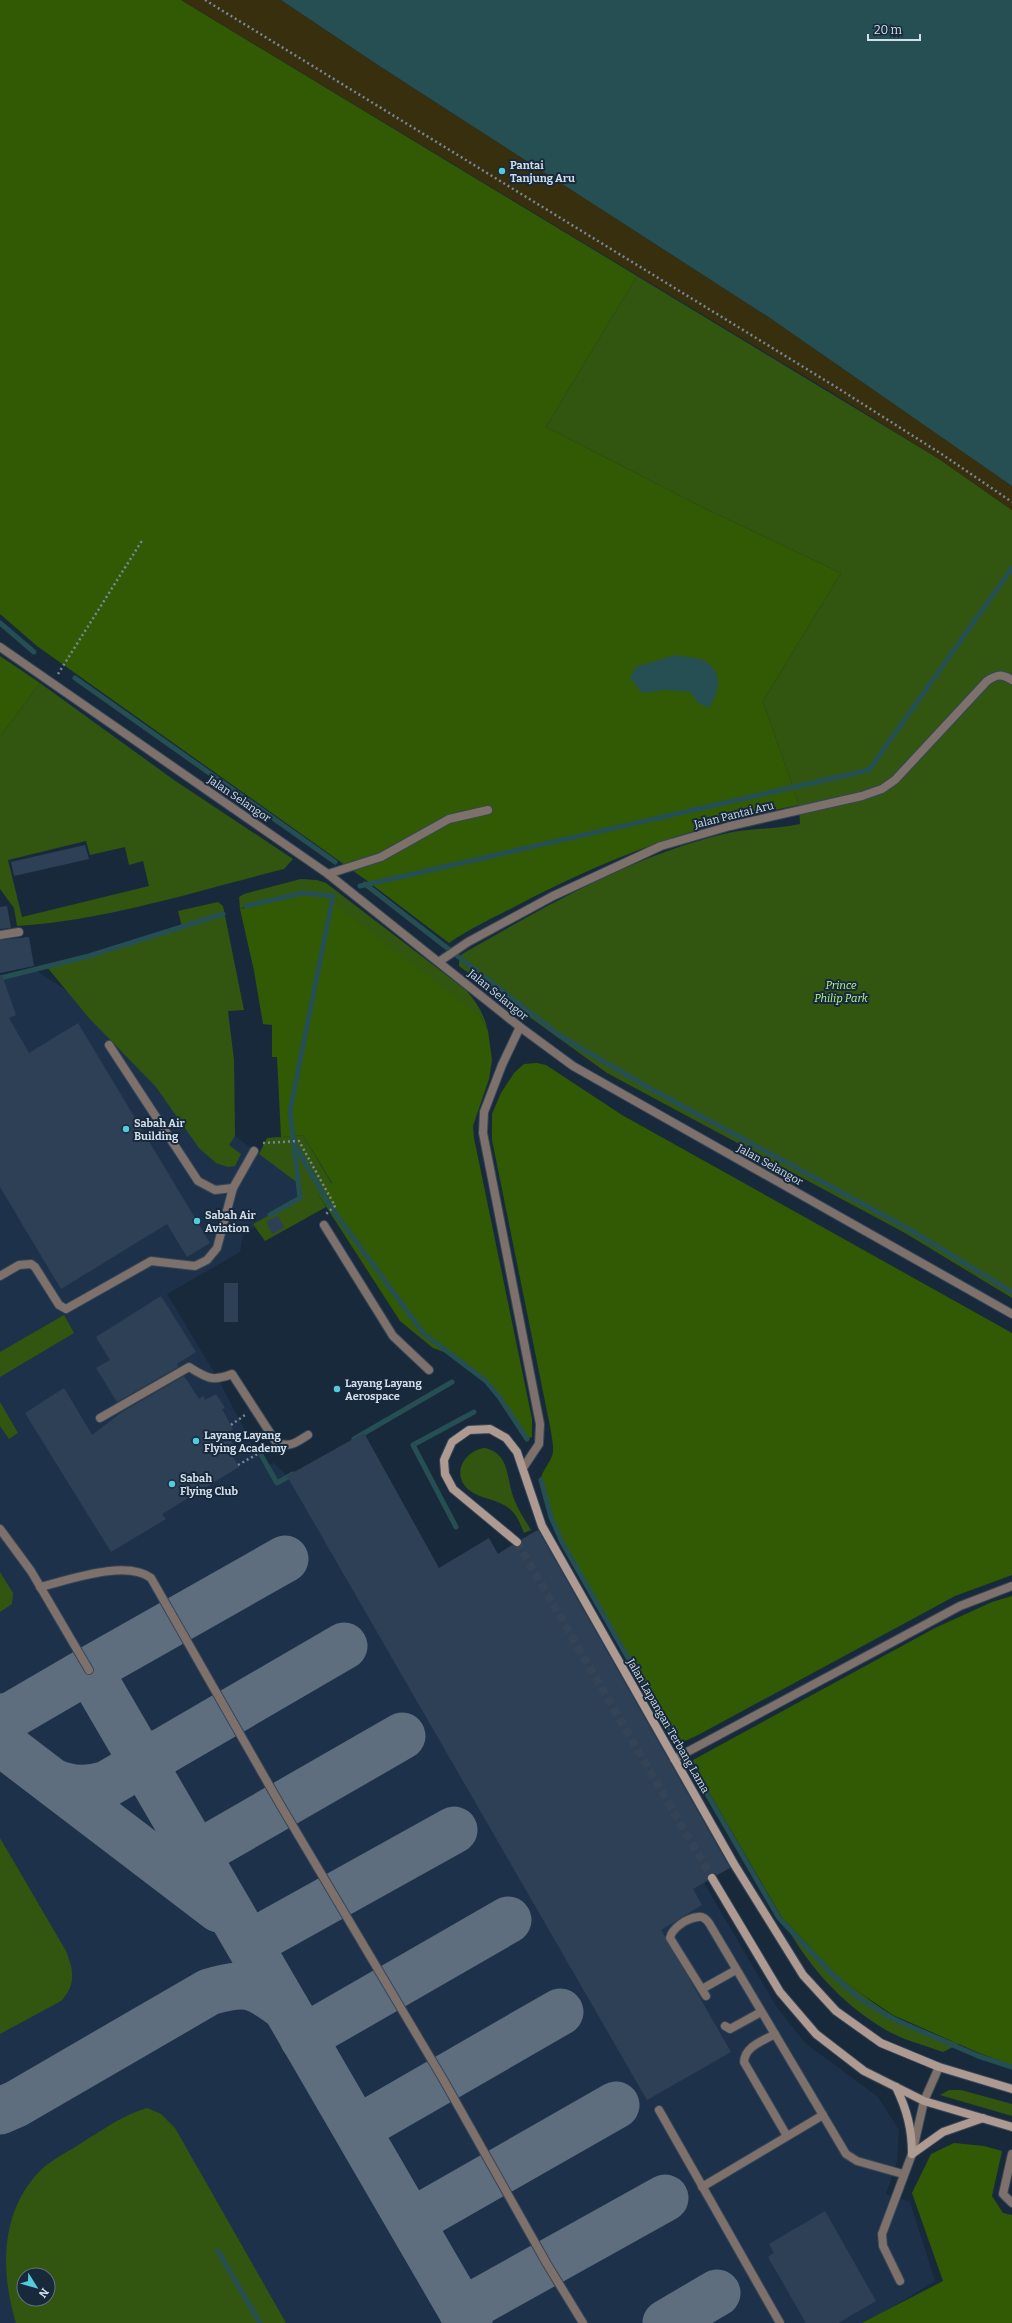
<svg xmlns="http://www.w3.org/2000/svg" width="1012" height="2323" font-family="Bitter,serif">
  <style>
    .built { fill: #1d324a; fill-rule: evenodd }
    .green { fill: #32560f; fill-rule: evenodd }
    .forest { fill: #325a04 }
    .sand { fill: #372f0e }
    .water { fill: #264f53 }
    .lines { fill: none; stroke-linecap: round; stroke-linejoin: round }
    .stream { stroke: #264f53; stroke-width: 5 }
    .taxiway { stroke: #5e6e7e; stroke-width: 47 }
    .building { fill: #2e4055 }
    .secondary-tunnel { stroke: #344456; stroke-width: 8; stroke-dasharray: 8 4; stroke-linecap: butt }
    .lane-casing { stroke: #364658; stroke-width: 10 }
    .street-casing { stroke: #364658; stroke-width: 10 }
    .secondary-casing { stroke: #364658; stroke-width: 10 }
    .path { stroke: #798797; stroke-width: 2.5; stroke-dasharray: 2 3; stroke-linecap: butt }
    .lane { stroke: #7e706b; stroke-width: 8 }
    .street { stroke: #7e706b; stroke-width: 8 }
    .secondary { stroke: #af9a91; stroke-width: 8 }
    .poi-dot { fill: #54cadd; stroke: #18293c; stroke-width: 1.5 }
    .labels { text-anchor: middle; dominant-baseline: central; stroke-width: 4; stroke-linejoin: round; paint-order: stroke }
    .poi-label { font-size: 11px; font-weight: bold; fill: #d3deeb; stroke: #18293c; text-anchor: start }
    .street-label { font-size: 11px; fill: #d3deeb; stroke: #18293c }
    .park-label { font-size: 11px; font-style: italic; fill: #b9f58e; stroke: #18293c }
  </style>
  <rect width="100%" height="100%" fill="#18293c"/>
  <path class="built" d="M35,970L78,998L235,1136L320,1200L259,1233L255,1227L243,1234L240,1252L167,1294L218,1379L264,1467L274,1463L287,1476L364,1433L439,1568L489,1538L498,1554L539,1529L731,1867L704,1883L776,2006L805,2043L878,2097L899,2130L897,2161L886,2194L910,2202L935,2281L866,2323H0V978ZM24,2275H48V2299H24Z"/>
  <g class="green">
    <path d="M637,276L939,459L1012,510V1298L905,1233L607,1073L459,966V959L462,954C546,906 633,855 728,833C752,828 777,829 800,824L799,805L763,701L841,573L702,507L546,427Z"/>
    <path d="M40,683L174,780L293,859L284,869C196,891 108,920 17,926L14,908L0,889V737ZM86,841L90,855L125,847L129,865L143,861L149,886L22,917L8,860Z"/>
    <path d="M301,879L317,880L326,883L466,990C477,1003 484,1014 488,1031L481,1017L246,906L240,909L239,897L244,894Z"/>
    <path d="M218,902L223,906L244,1010L228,1011L234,1060L235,1136L229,1145L241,1154L235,1166L228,1167L216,1163L199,1148L156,1087L89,1018L47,967L182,927L178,911Z"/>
    <path d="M303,1135L332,1184L318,1194L326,1207L265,1241L253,1224L300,1198L299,1184L259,1154L267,1138Z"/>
    <path d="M64,1315L74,1333L0,1377V1352Z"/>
    <path d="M0,1402L18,1433L9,1439L0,1426Z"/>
    <path d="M485,1448C511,1454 506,1480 514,1499C518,1510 525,1520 531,1530L524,1533C521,1526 518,1517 512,1511C501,1499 481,1500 469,1490C450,1474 465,1450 485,1448Z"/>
    <path d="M0,1572L13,1593L12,1604L0,1612Z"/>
    <path d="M0,1838L66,1951C74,1971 76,1985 61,2001L0,2034Z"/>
    <path d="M781,1916C816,1952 849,1989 892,2015C913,2027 937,2035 959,2044L943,2052C924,2045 903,2040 886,2030C840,2003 805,1963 781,1916Z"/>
    <path d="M949,2090H961L1012,2104V2116L940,2095Z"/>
    <path d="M147,2108L161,2114L175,2128L286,2323H16C0,2270 0,2210 42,2169C54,2158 70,2151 83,2142C104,2129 123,2115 147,2108ZM24,2275H48V2299H24Z"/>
  </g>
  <g class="forest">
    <path d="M0,0H181L637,276L546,427L702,507L841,573L763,701L799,805C697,825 610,856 518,905C495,917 471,928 449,943L366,880L37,646L0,614Z"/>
    <path d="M0,656L40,683L0,737Z"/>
    <path d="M303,893L322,895L481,1017L488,1031L492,1060L489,1079L473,1126L474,1138L532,1419V1437L527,1439L500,1398L486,1381L452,1355L433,1348L400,1321L318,1194L332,1183L303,1135L281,1137L277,1057H272V1025L263,1024L254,971L240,909Z"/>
    <path d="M537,1063L546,1065L622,1115L1012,1333V1575L955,1596L698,1735L683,1742H676L562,1542C555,1528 538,1493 541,1478C543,1470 549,1464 552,1456C555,1448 551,1434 550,1426L492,1140V1114L501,1093L514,1073L524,1064Z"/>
    <path d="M1012,1596V2065L979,2053L893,2015L862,1994L836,1974L781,1916L693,1765V1760L935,1628L992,1602Z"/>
    <path d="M954,2143L984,2146L1002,2151L992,2196L1003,2213L1012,2215V2323H862L943,2281L912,2193L931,2154Z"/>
  </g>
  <path class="sand" d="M181,0H281L378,65L770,318L1012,486V510L939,459L831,392Z"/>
  <g class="water">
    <path d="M281,0H1012V486L770,318L378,65Z"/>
    <path d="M675,655C684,657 699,657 706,662C725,675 718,692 709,708L698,703L690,692L664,690L642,693L630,678L636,667Z"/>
  </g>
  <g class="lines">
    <g class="stream">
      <path d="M0,623L34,652"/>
      <path d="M75,678L335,862"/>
      <path d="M365,884L559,1035L642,1084L907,1228L1012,1292"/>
      <path d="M360,886L869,770L1012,568"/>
      <path d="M246,906L303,893L333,896L290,1111L300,1198L270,1215"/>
      <path d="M0,978L89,956L223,914"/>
      <path d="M296,1147L330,1206L423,1333L486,1381L500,1398L527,1439"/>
      <path d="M354,1439L452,1382"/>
      <path d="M261,1455L277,1483L293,1474"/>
      <path d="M541,1480L551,1517L562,1542L676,1742"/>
      <path d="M456,1527L413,1445L474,1412"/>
      <path d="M689,1763L779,1918L834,1976L859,1998L891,2018L978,2056L1012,2067"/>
      <path d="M218,2251L260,2323"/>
    </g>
    <g class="taxiway">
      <path d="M285,1559L89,1670L286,2008"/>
      <path d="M0,1717L10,1716L89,1670"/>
      <path d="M0,1742L219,1909"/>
      <path d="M53,1782C73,1790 87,1790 107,1784L344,1646"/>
      <path d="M165,1859L173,1860L197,1854L402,1736"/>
      <path d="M249,1944L454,1830"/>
      <path d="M303,2038L508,1920"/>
      <path d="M0,2111L16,2104L209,1992C247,1981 254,1984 286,2008L469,2323"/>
      <path d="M357,2129L560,2012"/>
      <path d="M411,2222L616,2105"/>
      <path d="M462,2311L665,2198"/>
      <path d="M666,2323L717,2293"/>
    </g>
  </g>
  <g class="building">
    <path d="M85,845L89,859L14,876L11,862Z"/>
    <path d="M7,906L11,928L0,929V907Z"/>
    <path d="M29,937L34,966L0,973V940Z"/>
    <path d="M0,975H2L16,1015L9,1018L29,1053L78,1023L210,1243L187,1257L167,1224L61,1289L0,1187Z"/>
    <path d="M278,1216L284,1228L272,1234L266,1222Z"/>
    <rect x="224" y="1283" width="14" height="39"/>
    <path d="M161,1296L196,1352L177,1364L178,1367L117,1402L96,1368L110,1360L96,1337Z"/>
    <path d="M184,1376L199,1399L203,1396L205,1400L216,1394L225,1408L222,1409L233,1429L227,1433L234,1446L228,1449L239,1467L162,1514L166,1519L111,1552L25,1413L64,1388L92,1435L122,1412Z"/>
    <path d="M364,1433L439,1568L489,1538L498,1554L512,1545L519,1547L522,1543V1539L538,1530L730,1868L717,1875L712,1873L709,1874L707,1881L693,1889L702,1905L661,1930L731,2052L647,2100L287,1476Z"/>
    <path d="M825,2211L876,2301L838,2323H806L768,2257L774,2253L769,2244Z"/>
  </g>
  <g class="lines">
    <path class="secondary-tunnel" d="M517,1542L712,1878"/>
    <g class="lane-casing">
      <g id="lane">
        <path d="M328,874L381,857L449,819L488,810"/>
        <path d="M0,935L19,932"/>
        <path d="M440,961L468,942L553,896L661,846L730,826L862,796L882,789L895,780L987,681C997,674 1002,674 1012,680"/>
        <path d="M109,1045L198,1181L215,1190L233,1188L254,1151"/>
        <path d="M324,1225L393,1336L429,1370"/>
        <path d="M0,1276L19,1265L31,1264L35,1267L59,1305L66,1309L151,1261L195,1266L207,1260L217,1248L233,1188"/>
        <path d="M100,1418L189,1367C207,1378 212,1382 232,1374L276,1442C289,1449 297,1442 308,1435"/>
        <path d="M0,1529L31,1571L89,1670"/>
        <path d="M40,1587C69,1580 126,1559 151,1578L281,1806L443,2079L547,2264L583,2323"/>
        <path d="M674,1759L960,1606L1012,1586"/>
        <path d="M702,1989L736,1970"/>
        <path d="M706,1996L670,1938C672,1928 687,1918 698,1917C703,1916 706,1919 709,1923L846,2154L857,2161L903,2174"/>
        <path d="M725,2026L730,2029L761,2012"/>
        <path d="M775,2034C763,2041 745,2046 744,2062L787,2136"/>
        <path d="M659,2110L780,2323"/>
        <path d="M1012,2154L1003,2194L1012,2203"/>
        <path d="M702,2187L823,2115"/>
        <path d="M900,2281L883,2246L882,2234L912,2154L924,2101L939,2067"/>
      </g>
    </g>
    <g class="street-casing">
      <g id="street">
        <path d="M0,647L328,874L520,1027L573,1066L1012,1314"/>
        <path d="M520,1027L502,1065L484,1112L483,1133L540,1424L539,1444L523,1468"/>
      </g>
    </g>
    <g class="secondary-casing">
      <g id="secondary">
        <path d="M517,1542L453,1489L445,1474L444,1460L452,1442L469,1430L490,1429L506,1438L517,1452L542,1526L734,1864L803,1975L836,2011L881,2043L939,2067L1012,2089"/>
        <path d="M712,1878L780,1992L816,2034L864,2071L924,2101L1012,2127"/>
        <path d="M896,2087C907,2110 912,2129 912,2154"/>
        <path d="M912,2154L943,2132L983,2118"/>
      </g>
    </g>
    <g class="path">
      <path d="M205,0L836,387L943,455L1012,502"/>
      <path d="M58,674L143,539"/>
      <path d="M263,1143L299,1141L335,1206L326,1214"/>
      <path d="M231,1425L245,1415"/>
      <path d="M238,1465L266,1449"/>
    </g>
    <use href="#lane" class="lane"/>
    <use href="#street" class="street"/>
    <use href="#secondary" class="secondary"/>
  </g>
  <g class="poi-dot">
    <circle cx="502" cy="171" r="4"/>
    <circle cx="126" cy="1129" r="4"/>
    <circle cx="197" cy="1221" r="4"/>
    <circle cx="337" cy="1389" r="4"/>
    <circle cx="196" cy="1441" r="4"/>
    <circle cx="172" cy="1484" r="4"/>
  </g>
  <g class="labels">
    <g class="poi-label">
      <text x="510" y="165">Pantai<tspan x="510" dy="13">Tanjung Aru</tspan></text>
      <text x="134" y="1123">Sabah Air<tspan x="134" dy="13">Building</tspan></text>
      <text x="205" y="1215">Sabah Air<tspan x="205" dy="13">Aviation</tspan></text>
      <text x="345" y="1383">Layang Layang<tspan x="345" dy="13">Aerospace</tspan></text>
      <text x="204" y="1435">Layang Layang<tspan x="204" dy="13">Flying Academy</tspan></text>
      <text x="180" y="1478">Sabah<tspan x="180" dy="13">Flying Club</tspan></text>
    </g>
    <g class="street-label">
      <text transform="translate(239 799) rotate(34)">Jalan Selangor</text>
      <text transform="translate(734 815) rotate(-14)">Jalan Pantai Aru</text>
      <text transform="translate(498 995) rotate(39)">Jalan Selangor</text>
      <text transform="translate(770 1165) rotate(29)">Jalan Selangor</text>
      <text transform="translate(668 1726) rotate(60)">Jalan Lapangan Terbang Lama</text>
    </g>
    <g class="park-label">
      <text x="841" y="985">Prince<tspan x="841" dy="13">Philip Park</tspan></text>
    </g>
  </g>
  <g transform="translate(36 2287) rotate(127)"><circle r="19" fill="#18293c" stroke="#637182"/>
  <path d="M0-3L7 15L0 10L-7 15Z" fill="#54cadd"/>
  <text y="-6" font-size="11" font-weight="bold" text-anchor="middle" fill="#d3deeb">N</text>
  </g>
  <path d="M868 34v6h52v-6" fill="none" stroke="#d3deeb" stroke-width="2"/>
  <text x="874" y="34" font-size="12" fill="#d3deeb" stroke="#18293c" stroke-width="3" paint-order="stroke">20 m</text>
</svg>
